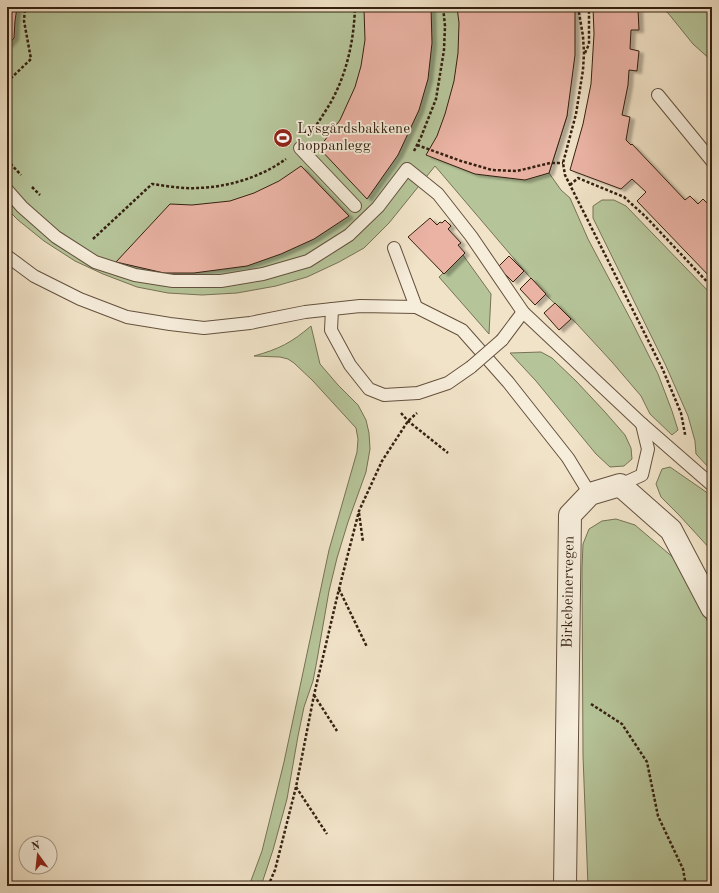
<svg xmlns="http://www.w3.org/2000/svg" width="719" height="893" font-family="'Old Standard TT',serif">
  <style>
    .green { fill: #b6c499; stroke: #767255 }
    .building { fill: #eab3a4; stroke: #352011; filter: url(#shadow) }
    .lines { fill: none; stroke-linecap: round; stroke-linejoin: round }
    .service-casing { stroke: #64513f; stroke-width: 14 }
    .minor-casing { stroke: #64513f; stroke-width: 24 }
    .path { stroke: #352011; stroke-width: 2.5; stroke-dasharray: 3 2; stroke-linecap: butt }
    .service { stroke: #f6eddb; stroke-width: 12 }
    .minor { stroke: #f6eddb; stroke-width: 22 }
    .service-bridge-casing { stroke: #64513f; stroke-width: 14; stroke-linecap: butt }
    .service-bridge { stroke: #f6eddb; stroke-width: 12 }
    .labels { text-anchor: middle; dominant-baseline: central; stroke-width: 3.5; stroke-linejoin: round; paint-order: stroke }
    .poi-label { font-size: 15px; fill: #352011; stroke: #f6eddb; text-anchor: start }
    .street-label { font-size: 15px; fill: #352011; stroke: #f6eddb }
  </style>
  <defs>
    <filter id="shadow"><feDropShadow dx="4.5" dy="2.5" stdDeviation="1" flood-color="#0004"/></filter>
  </defs>
  <rect width="100%" height="100%" fill="#f1e3c8"/>
  <filter id="stains"><feTurbulence type="fractalNoise" baseFrequency=".005" numOctaves="4"/><feColorMatrix values="0 0 0 0 .2 0 0 0 0 .09 0 0 0 0 .02 0 0 0 .5 -.17"/></filter>
  <radialGradient id="worn" r=".72"><stop offset=".6" stop-color="#630" stop-opacity="0"/><stop offset="1" stop-color="#630" stop-opacity=".3"/></radialGradient>
  <g class="green">
    <path d="M7,7H575L567,116L549,173L561,190L570,198L588,239L632,322L658,374L672,411L678,430L672,435L650,414L641,396L612,362L577,324L550,299L527,274L435,166L389,223L364,248L339,262L307,277L276,286L237,293L202,295L168,293L137,287L103,274L75,261L44,241L18,220L7,209Z"/>
    <path d="M660,7H712V61L693,44L668,13Z"/>
    <path d="M602,200H614L626,206L712,295V471L696,454L695,441L688,416L666,366L593,218V206Z"/>
    <path d="M463,255L491,294L489,334L439,277Z"/>
    <path d="M311,326L320,364L338,385L358,405L366,420L369,433L370,449L366,472L348,522L337,558L329,591L317,660L313,681L304,707L298,736L287,799L273,850L261,886H249L262,851L284,762L329,550L357,452L358,439L356,428L313,381L294,363L288,359L280,357L254,356C279,349 291,343 311,326Z"/>
    <path d="M541,352L552,358L576,381L605,412L625,435L631,448L632,459L624,466L610,467L596,454L536,381L510,353Z"/>
    <path d="M670,467L709,494L712,498V551L679,515L661,497L656,484L662,469Z"/>
    <path d="M616,519L635,525L675,559L698,600L712,632V886H588L583,756L582,569L583,544L589,529L602,521Z"/>
  </g>
  <g class="building">
    <path d="M7,7H17L15,21L14,38L7,46Z"/>
    <path d="M366,7H431L432,43L428,79L419,110L398,155L367,199L319,148L340,120L355,87L361,66L365,40L364,9Z"/>
    <path d="M457,7H575V55L567,116L549,173L525,180L475,174L426,155L437,136L445,114L454,81L458,53L459,23Z"/>
    <path d="M593,7H630V9H638L639,30H631L630,49L639,51L637,71L629,70L628,85L622,115L630,117L626,140L631,145L632,144L685,200L690,196L698,204L703,199L712,208V222L709,225L712,229V279L637,201L646,192L632,179L621,189L570,170L583,124L591,84L594,34Z"/>
    <path d="M301,166L349,216L314,239L281,254L247,266L194,273H164L116,262L170,204L192,205L230,201L254,193L279,181Z"/>
    <path d="M430,218L437,225L440,222L442,223L445,220L451,226L448,229L461,243L458,245L465,253L444,274L408,237Z"/>
    <path d="M509,256L524,271L513,282L498,267Z"/>
    <path d="M531,278L546,294L535,305L520,289Z"/>
    <path d="M555,303L571,319L559,330L544,313Z"/>
  </g>
  <g class="lines">
    <g class="service-casing">
      <g id="service">
        <path d="M658,95L712,161"/>
        <path d="M300,148L355,206"/>
        <path d="M7,190L22,207L56,237L95,262L135,275L173,281H221L263,274L308,261L349,235L378,207L407,169L438,194L471,236L523,312L642,424L712,485"/>
        <path d="M394,248L416,307"/>
        <path d="M7,256L34,276L80,299L127,317L170,324L204,328L250,323L305,312L360,306L416,307L462,330L508,382L568,458L590,494"/>
        <path d="M332,309L331,330L350,365L369,389L384,395L418,393L448,383L471,367"/>
        <path d="M502,340L523,312"/>
        <path d="M620,485L642,475L648,449L642,424"/>
      </g>
    </g>
    <g class="minor-casing">
      <path id="minor" d="M565,886L570,515L590,494L620,485L671,530L712,608"/>
    </g>
    <g class="path">
      <path d="M578,7L583,36L584,53L583,70L576,114L563,163L565,175L663,370L681,413L685,434V436"/>
      <path d="M585,53L589,44V7"/>
      <path d="M7,82L31,59L24,21L25,7"/>
      <path d="M311,133C318,123 325,112 331,102C347,73 354,40 355,7"/>
      <path d="M417,145L461,161L492,170L517,171L550,163H563"/>
      <path d="M414,151L421,137L436,99L444,50L445,26L443,7"/>
      <path d="M7,160L21,175"/>
      <path d="M570,185L578,178L624,197L646,217L712,287"/>
      <path d="M32,187L40,195"/>
      <path d="M93,239L152,184C167,186 183,189 198,188C229,187 261,177 286,159"/>
      <path d="M401,413L408,421L448,453"/>
      <path d="M359,513L363,542"/>
      <path d="M339,589L367,647"/>
      <path d="M314,695L337,731"/>
      <path d="M591,704L622,724L647,762L658,816L683,869L686,886"/>
      <path d="M296,787L327,834"/>
      <path d="M268,886L275,870L296,787L314,695L339,589L359,511L382,461L408,421L417,413"/>
    </g>
    <use href="#service" class="service"/>
    <use href="#minor" class="minor"/>
    <g class="service-bridge-casing">
      <path id="service-bridge" d="M471,367L502,340"/>
    </g>
    <use href="#service-bridge" class="service-bridge"/>
  </g>
  <defs>
    <g id="stadium-disc" transform="scale(1)"><circle r="9.5" fill="#8f2418" stroke="#f6eddb"/><path d="M0-5a6.5 5 0 1 0 0 10a6.5 5 0 1 0 0-10ZM-3.5-1.8h7v3.6h-7Z" fill="#fff"/></g>
  </defs>
  <g fill-rule="evenodd">
    <use href="#stadium-disc" x="283" y="138"/>
  </g>
  <g class="labels">
    <g class="poi-label">
      <text x="297" y="129">Lysgårdsbakkene<tspan x="297" dy="17">hoppanlegg</tspan></text>
    </g>
    <g class="street-label">
      <text transform="translate(569 592) rotate(-89)">Birkebeinervegen</text>
    </g>
  </g>
  <rect width="719" height="893" fill="none" stroke="#f1e3c8" stroke-width="24"/>
  <rect x="8" y="8" width="703" height="877" fill="none" stroke="#352011" stroke-width="2"/>
  <rect x="12" y="12" width="695" height="869" fill="none" stroke="#352011"/>
  <g transform="translate(38 855) rotate(345)"><circle r="19" fill="#f6eddb" stroke="#a99b8a"/>
  <path d="M0-3L7 15L0 10L-7 15Z" fill="#8f2418"/>
  <text y="-6" font-size="11" font-weight="bold" text-anchor="middle" fill="#352011">N</text>
  </g>
  <rect width="100%" height="100%" filter="url(#stains)"/>
  <rect width="100%" height="100%" fill="url(#worn)"/>
</svg>
